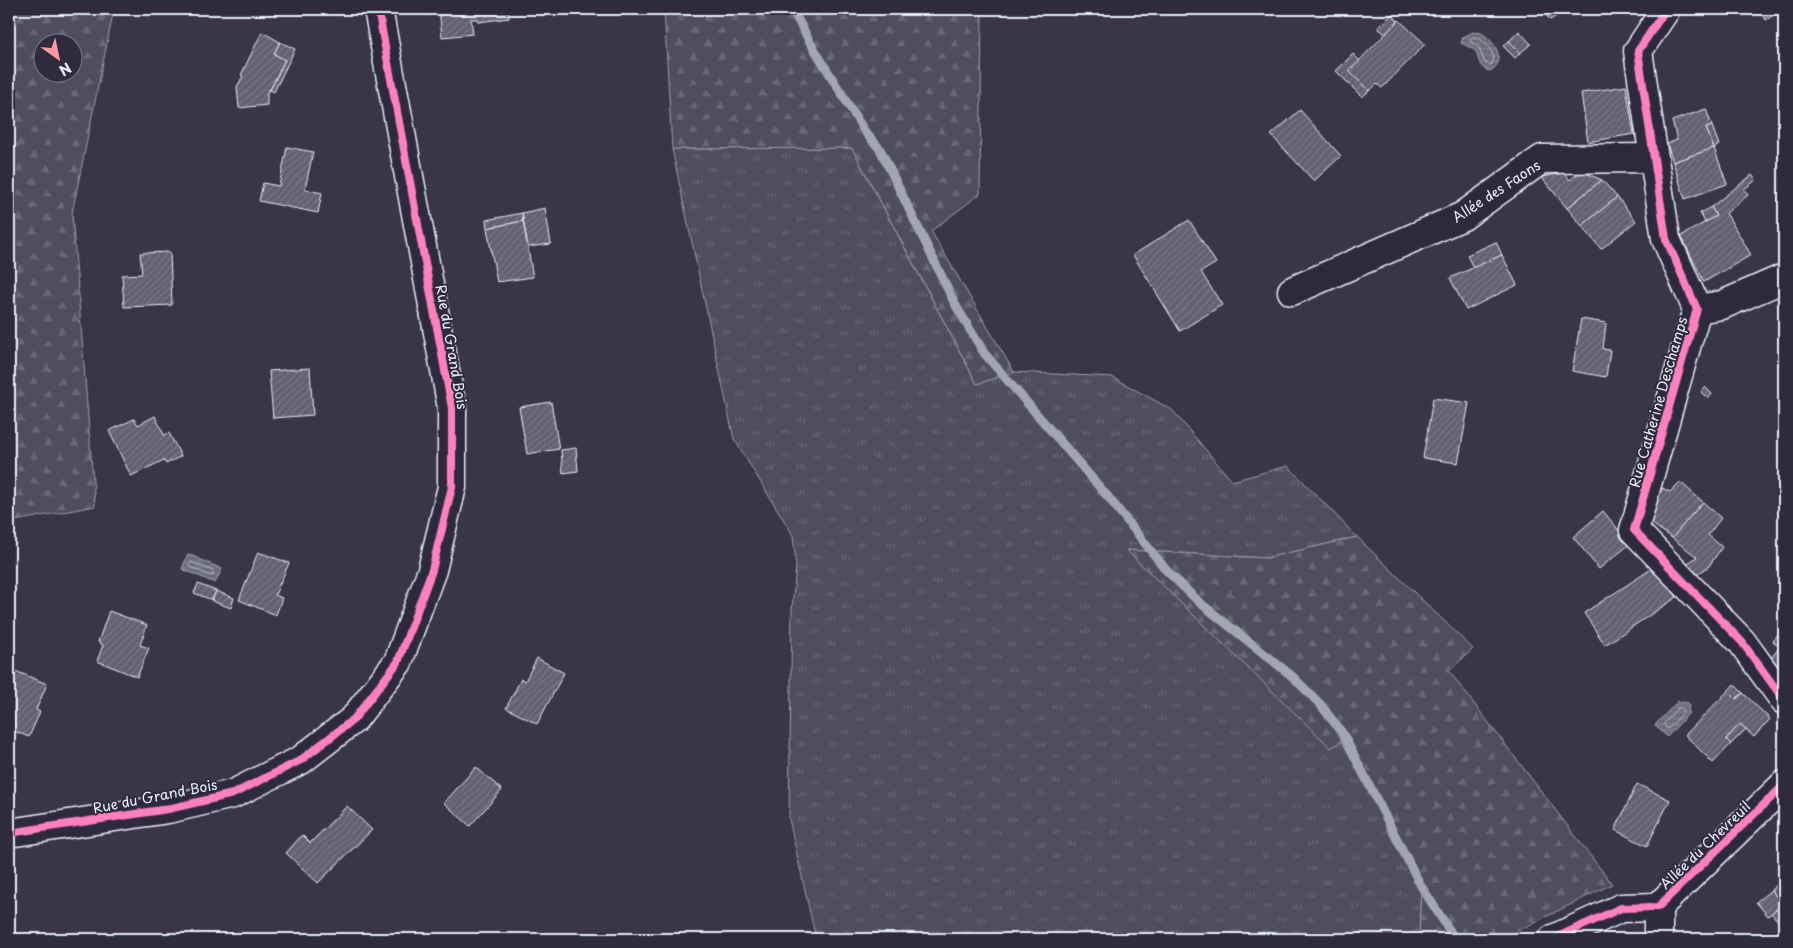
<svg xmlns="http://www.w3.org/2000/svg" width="1793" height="948" font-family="'Playpen Sans',sans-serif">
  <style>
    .grass { fill: url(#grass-tufts); stroke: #9ca0ac }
    .forest { fill: url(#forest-firs); stroke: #9ca0ac; fill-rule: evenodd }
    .water { fill: url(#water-rules); stroke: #a2a6b1 }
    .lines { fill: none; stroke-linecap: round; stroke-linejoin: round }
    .shore { stroke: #b9bfc9; stroke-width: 1 }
    .stream { stroke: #a2a6b1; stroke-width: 9 }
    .building { fill: url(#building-hatch); stroke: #e8f1f8 }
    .minor-casing { stroke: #e8f1f8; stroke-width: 31 }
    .minor { stroke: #2f2a3d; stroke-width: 28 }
    .cycleway-casing { stroke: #2f2a3d; stroke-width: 11 }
    .cycleway { stroke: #ff80c0; stroke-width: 8 }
    .labels { text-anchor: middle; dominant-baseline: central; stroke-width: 4; stroke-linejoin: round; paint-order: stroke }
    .street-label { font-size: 14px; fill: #e8f1f8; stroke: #2f2a3d }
  </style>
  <defs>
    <pattern id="grass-tufts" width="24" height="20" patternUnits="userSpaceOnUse" patternTransform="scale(1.25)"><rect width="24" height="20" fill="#504e5f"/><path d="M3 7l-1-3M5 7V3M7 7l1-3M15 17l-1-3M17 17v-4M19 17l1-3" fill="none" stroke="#696877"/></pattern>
    <pattern id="forest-firs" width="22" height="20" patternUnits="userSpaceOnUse" patternTransform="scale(1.25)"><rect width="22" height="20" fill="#504e5f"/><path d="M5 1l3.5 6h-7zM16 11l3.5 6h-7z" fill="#696877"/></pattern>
    <pattern id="water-rules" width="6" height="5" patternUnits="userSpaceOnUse" patternTransform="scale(1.25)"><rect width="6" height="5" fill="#737482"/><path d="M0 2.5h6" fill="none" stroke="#5f6069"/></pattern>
    <pattern id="building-hatch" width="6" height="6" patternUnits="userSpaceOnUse" patternTransform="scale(1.25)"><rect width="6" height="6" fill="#636171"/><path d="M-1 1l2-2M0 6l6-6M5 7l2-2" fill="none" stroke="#797886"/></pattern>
  </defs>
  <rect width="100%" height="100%" fill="#3a3648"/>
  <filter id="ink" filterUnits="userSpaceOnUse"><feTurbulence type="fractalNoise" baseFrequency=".02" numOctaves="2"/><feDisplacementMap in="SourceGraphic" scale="10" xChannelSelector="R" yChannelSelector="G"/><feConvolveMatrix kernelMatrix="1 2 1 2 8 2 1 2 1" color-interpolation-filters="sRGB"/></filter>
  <g filter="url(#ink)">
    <path class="grass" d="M852,148L977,384L1014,372L1112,377L1172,410L1232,481L1288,466L1357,537L1266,558L1127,550L1343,734L1421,886L1419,939H816L789,819L792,609L796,565L793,535L734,439L672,149Z"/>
    <g class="forest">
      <path d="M9,9H114L72,213L95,506L9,522ZM42,42H72V72H42Z"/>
      <path d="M664,9H979L982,13L980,194L931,231L1014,372L977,384L852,148L672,149Z"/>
      <path d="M1357,537L1473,649L1449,671L1612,884L1501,939H1419L1421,886L1346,739L1331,748L1126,550L1266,558Z"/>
    </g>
    <g class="water">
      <path d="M1473,32C1476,33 1479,32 1481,33C1494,39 1508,62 1490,71C1478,68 1480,60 1475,50L1461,43L1463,37Z"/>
      <path d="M188,554L222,569L215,583L182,569Z"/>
      <path d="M1678,701L1680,703L1684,702L1688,703L1689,706L1688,711L1690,712L1667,737L1655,725Z"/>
    </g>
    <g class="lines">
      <g class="shore">
        <path d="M1474,37C1485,39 1489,48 1494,57L1492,64L1489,65L1485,63L1479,48L1470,41L1471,39Z"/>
        <path d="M191,562L213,571L214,575L211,576L190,567L189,565Z"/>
        <path d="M1678,708L1682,709L1683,713L1669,728H1666L1664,724Z"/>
      </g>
      <path class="stream" d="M792,9L810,42L865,132L880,149L955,304L984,353L1109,498L1167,571L1199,602L1292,676L1320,704L1343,734L1421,886L1455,939"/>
    </g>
    <g class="building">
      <path d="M425,9H439V13L426,15Z"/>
      <path d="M439,9H508L509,18L478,22V19H471L473,34L442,37Z"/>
      <path d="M1542,9H1567L1550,20Z"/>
      <path d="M1758,9H1783L1766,20Z"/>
      <path d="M1392,14L1398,21L1385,34L1378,28Z"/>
      <path d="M1399,20L1425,44L1382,88L1377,84L1369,91L1349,71Z"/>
      <path d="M1519,31L1531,44L1520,53L1509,41Z"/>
      <path d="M262,32L280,42L274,54L285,60L270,90L269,89L267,93V105L239,108L237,87L243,76L241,75Z"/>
      <path d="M1509,41L1520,53L1515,58L1503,46Z"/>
      <path d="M280,42L295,49L274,92L270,90L285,60L274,54Z"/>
      <path d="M1353,54L1360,61L1349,71L1369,91L1362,97L1336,71Z"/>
      <path d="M1626,86L1634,134L1588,142L1581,93Z"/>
      <path d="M1706,109L1712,126L1706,128L1714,148L1673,162L1667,144L1677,140L1672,121Z"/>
      <path d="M1300,110L1341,156L1314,181L1271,135Z"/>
      <path d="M1712,126L1719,145L1714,148L1706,128Z"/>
      <path d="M287,147L313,152L305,189L322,193L318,213L259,201L263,183L279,186Z"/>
      <path d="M1714,148L1727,184L1685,199L1673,162Z"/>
      <path d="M1581,171L1602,180L1567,208L1541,177L1564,173L1570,180Z"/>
      <path d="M1752,175L1756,180L1744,189L1748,195L1726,213L1751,255L1704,282L1681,236L1716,216L1711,207Z"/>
      <path d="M1602,180L1617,197L1582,226L1567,208Z"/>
      <path d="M1617,197L1636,221L1601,249L1582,226Z"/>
      <path d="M1711,207L1716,216L1705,222L1700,213Z"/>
      <path d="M545,208L551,244L528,247L522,213Z"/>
      <path d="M522,213L523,221L487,228L486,220Z"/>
      <path d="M1189,220L1216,263L1201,272L1222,305L1180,331L1133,255Z"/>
      <path d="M523,221L533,277L497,282L487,228Z"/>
      <path d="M1496,242L1502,255L1473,268L1467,255Z"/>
      <path d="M170,252L172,305L124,307L122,275L142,274L140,253Z"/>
      <path d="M1502,255L1517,285L1466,310L1450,278Z"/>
      <path d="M1581,319L1606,323L1603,349L1610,350L1606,377L1572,371Z"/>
      <path d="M310,368L313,415L273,418L269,371Z"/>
      <path d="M1705,387L1712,394L1708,399L1701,392Z"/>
      <path d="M1433,398L1469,403L1458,463L1423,458Z"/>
      <path d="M551,402L559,449L527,454L519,407Z"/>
      <path d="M155,416L164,435L169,433L181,456L166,464L164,460L131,476L109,431L134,419L138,425Z"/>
      <path d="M576,448L578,471L563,473L561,450Z"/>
      <path d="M1680,482L1703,502L1672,538L1648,521L1662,488L1670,492Z"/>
      <path d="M1703,502L1721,518L1708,535L1722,547L1709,566L1693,578L1682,567L1697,557L1672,538Z"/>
      <path d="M1603,511L1630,544L1599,569L1573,537Z"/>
      <path d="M258,552L289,563L275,595L282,598L276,615L239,600Z"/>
      <path d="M1656,566L1677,597L1605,645L1584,613Z"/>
      <path d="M198,584L216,591L212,600L194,593Z"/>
      <path d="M216,591L234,598L231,608L212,601Z"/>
      <path d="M109,611L147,625L140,645L149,648L137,677L97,661L103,645L98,642Z"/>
      <path d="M1784,627V676L1771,658L1780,647L1773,641Z"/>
      <path d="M537,658L564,673L537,724L506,708L521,679L525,681Z"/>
      <path d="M13,670L47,684L36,710L40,712L29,737L9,729V681Z"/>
      <path d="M1734,684L1743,693L1736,699L1728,691Z"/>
      <path d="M1728,691L1736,699L1743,693L1770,719L1754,737L1740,724L1726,739L1731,744L1713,763L1685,735Z"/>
      <path d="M1740,724L1746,729L1731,744L1726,739Z"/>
      <path d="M476,767L502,790L470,826L444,803Z"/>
      <path d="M1637,784L1670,800L1647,846L1615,830Z"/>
      <path d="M347,806L372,830L318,883L286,853L302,835L310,843Z"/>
      <path d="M1784,879V928L1771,913L1782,904L1771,890Z"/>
      <path d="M1771,890L1782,904L1768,916L1756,902Z"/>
    </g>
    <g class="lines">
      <g class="minor-casing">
        <g id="minor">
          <path d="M1666,9L1638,51L1666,239L1697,309L1634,530L1742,642L1784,700"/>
          <path d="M1292,291L1463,216L1542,159L1654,158"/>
          <path d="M1697,309L1722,305L1784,278"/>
          <path d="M9,833L168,809L233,794L301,760L354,719L398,662L432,570L452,487V408L378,9"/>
          <path d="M1658,907V939"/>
          <path d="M1553,939L1621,908L1658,907L1784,785"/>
        </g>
      </g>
      <use href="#minor" class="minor"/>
      <g class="cycleway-casing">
        <g id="cycleway">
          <path d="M1666,9L1638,51L1666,239L1697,309L1634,530L1742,642L1784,700"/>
          <path d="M9,833L168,809L233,794L301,760L354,719L398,662L432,570L452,487V408L378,9"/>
          <path d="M1553,939L1621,908L1658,907L1784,785"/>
        </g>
      </g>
      <use href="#cycleway" class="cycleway"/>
    </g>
  </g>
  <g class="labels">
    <g class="street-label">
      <text transform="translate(1496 191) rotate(-33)">Allée des Faons</text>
      <text transform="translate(452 347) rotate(80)">Rue du Grand Bois</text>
      <text transform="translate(1658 402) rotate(-74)">Rue Catherine Deschamps</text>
      <text transform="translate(155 796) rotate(-11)">Rue du Grand Bois</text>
      <text transform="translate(1705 845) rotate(-44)">Allée du Chevreuil</text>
    </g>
  </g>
  <rect width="1793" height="948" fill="none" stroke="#2f2a3d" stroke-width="30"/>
  <rect x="15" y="15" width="1763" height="918" fill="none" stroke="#e8f1f8" stroke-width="2" filter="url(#ink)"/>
  <g transform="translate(58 58) rotate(147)"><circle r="24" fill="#2f2a3d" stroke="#797a88"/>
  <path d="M0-4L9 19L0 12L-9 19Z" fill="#ff9aa2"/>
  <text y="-8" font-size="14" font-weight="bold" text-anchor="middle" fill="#e8f1f8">N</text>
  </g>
</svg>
